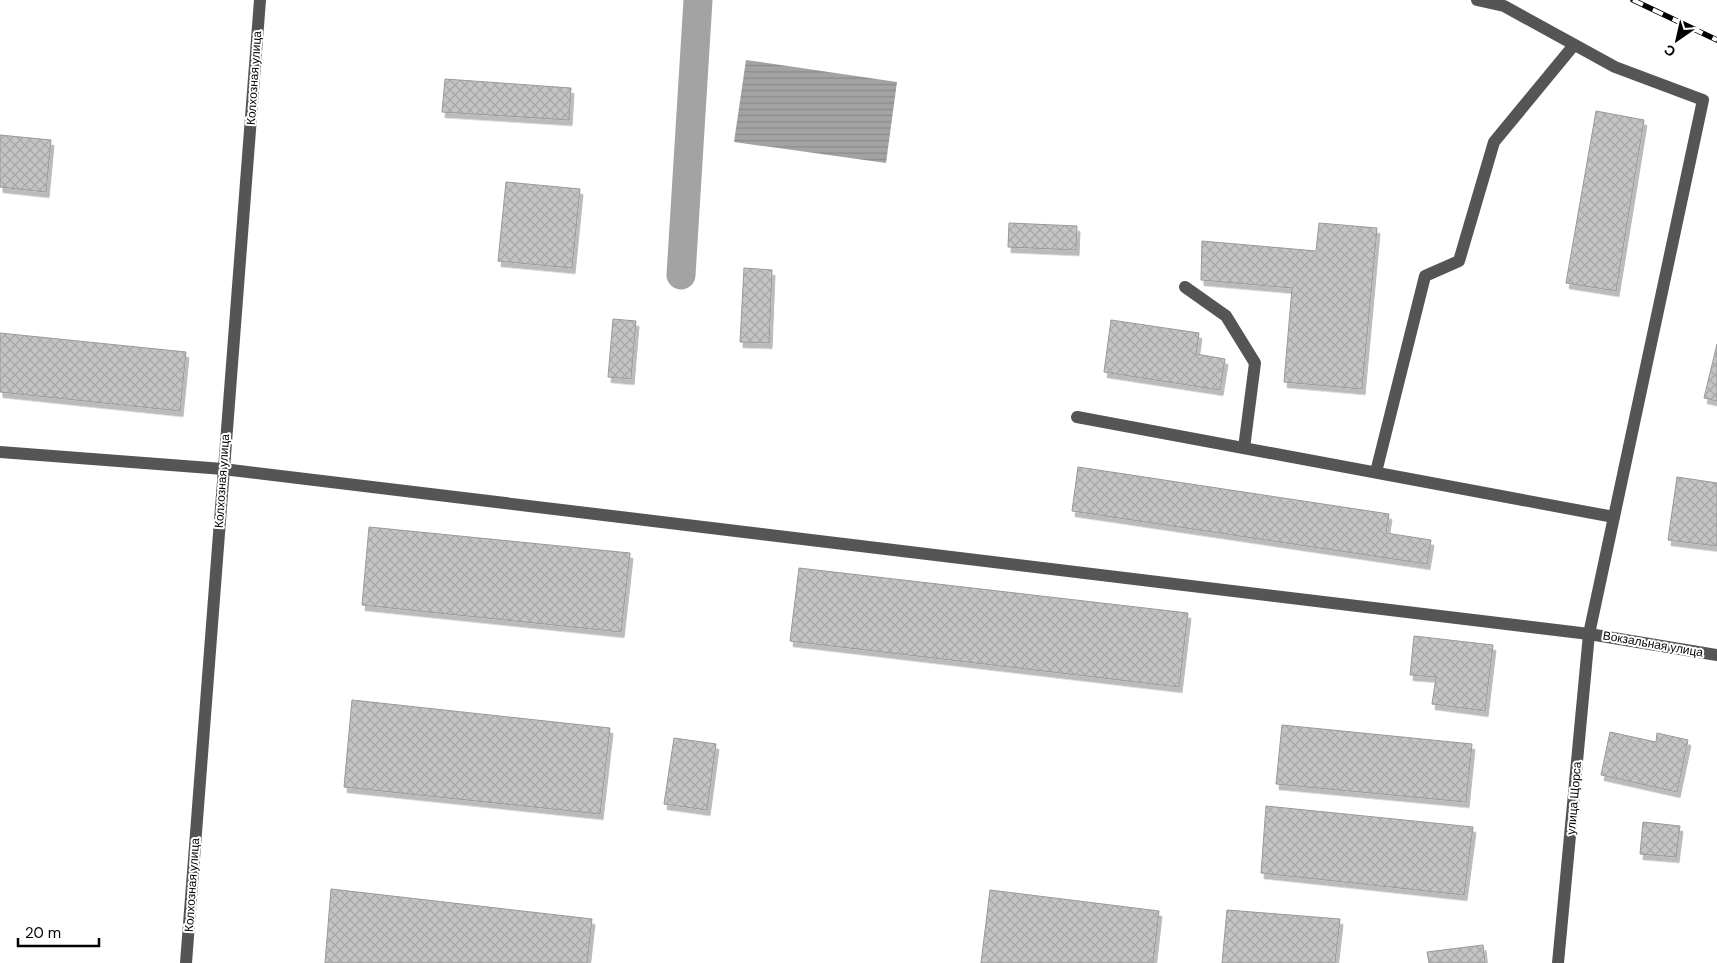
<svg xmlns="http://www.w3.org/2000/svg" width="1717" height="963" font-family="'DM Sans',sans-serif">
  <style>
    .water { fill: url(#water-rules) }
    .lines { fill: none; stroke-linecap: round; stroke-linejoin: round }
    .canal { stroke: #a3a3a3; stroke-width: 29 }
    .building { fill: url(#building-cross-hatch); stroke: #999; filter: url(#shadow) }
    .minor { stroke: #555; stroke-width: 12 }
    .rail-casing { stroke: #000; stroke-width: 5.5 }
    .rail { stroke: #fff; stroke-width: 4; stroke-dasharray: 11; stroke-linecap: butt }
    .labels { text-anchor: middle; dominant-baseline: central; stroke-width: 4; stroke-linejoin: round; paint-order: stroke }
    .street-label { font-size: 12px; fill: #000; stroke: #fff }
  </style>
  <defs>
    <pattern id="water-rules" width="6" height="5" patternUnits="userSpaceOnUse" patternTransform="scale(1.25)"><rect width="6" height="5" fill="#a3a3a3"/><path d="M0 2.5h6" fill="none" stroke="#8b8b8b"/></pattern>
    <pattern id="building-cross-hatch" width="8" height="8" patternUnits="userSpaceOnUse" patternTransform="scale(1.25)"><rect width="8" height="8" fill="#c4c4c4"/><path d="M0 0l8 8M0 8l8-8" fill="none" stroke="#a7a7a7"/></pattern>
    <filter id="shadow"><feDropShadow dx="3" dy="5.5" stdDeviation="0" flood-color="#0004"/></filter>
  </defs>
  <rect width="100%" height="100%" fill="#fff"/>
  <path class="water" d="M746,60L897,82L886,163L734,142Z"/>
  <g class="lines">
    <path class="canal" d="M681,275L698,0"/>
  </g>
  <g class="building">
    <path d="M445,79L571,88L569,120L442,112Z"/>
    <path d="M1596,111L1644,120L1616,291L1566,283Z"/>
    <path d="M0,135L51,140L46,192L0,187Z"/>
    <path d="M506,182L580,189L572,268L498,261Z"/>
    <path d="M1009,223L1077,226L1076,250L1008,247Z"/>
    <path d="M1319,223L1377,228L1362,389L1284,382L1292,288L1201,280L1202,241L1316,251Z"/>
    <path d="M744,268L772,270L769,343L740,342Z"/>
    <path d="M613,319L636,321L631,379L608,377Z"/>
    <path d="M1111,320L1199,333L1196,354L1225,359L1220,390L1104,372Z"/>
    <path d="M0,333L186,352L180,411L0,392Z"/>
    <path d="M1717,344V401L1704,398Z"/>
    <path d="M1078,467L1389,514L1386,533L1431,540L1427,564L1072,511Z"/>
    <path d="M1677,477L1717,483V546L1668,540Z"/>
    <path d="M369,527L630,553L621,632L362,605Z"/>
    <path d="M799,568L1188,613L1179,687L790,641Z"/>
    <path d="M1414,636L1493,645L1485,711L1432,704L1436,677L1410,675Z"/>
    <path d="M352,700L610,728L600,814L344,787Z"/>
    <path d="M1282,725L1472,744L1466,802L1276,784Z"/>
    <path d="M1610,732L1656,742L1657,733L1688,740L1677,792L1601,775Z"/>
    <path d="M674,738L716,744L707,810L664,804Z"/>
    <path d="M1266,806L1473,827L1464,895L1261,873Z"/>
    <path d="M1643,822L1680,826L1676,857L1640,854Z"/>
    <path d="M331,889L592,919L587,963H325Z"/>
    <path d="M990,890L1159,911L1153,963H981Z"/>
    <path d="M1227,910L1340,919L1335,963H1222Z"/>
    <path d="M1483,945L1485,963H1429L1427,952Z"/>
  </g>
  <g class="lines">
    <g class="minor">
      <path d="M1477,0L1504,6L1615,67L1703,100L1589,634L1558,963"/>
      <path d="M1185,287L1226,316L1255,363L1244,448"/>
      <path d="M1077,417L1614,517"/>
      <path d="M0,452L223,469L1589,634L1717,655"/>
      <path d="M1376,472L1425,276L1459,261L1494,142L1574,45"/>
      <path d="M186,963L260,0"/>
    </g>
    <g class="rail-casing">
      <path id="rail" d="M1633,0L1717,40"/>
    </g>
    <use href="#rail" class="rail"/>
  </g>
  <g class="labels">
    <g class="street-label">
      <text transform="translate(254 78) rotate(-86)">Колхозная улица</text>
      <text transform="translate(222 481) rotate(-86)">Колхозная улица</text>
      <text transform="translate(1653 644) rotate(10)">Вокзальная улица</text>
      <text transform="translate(1574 798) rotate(-85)">улица Щорса</text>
      <text transform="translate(192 885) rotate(-86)">Колхозная улица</text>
    </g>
  </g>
  <g transform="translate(1677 40) rotate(214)" stroke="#ffffff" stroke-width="4" paint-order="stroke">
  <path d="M0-4L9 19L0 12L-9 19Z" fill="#000000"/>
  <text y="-8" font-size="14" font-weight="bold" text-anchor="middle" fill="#000000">С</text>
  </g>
  <path d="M18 938v8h81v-8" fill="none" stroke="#000000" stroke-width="2.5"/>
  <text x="25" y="938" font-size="15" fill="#000000" stroke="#ffffff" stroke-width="4" paint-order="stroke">20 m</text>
</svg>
